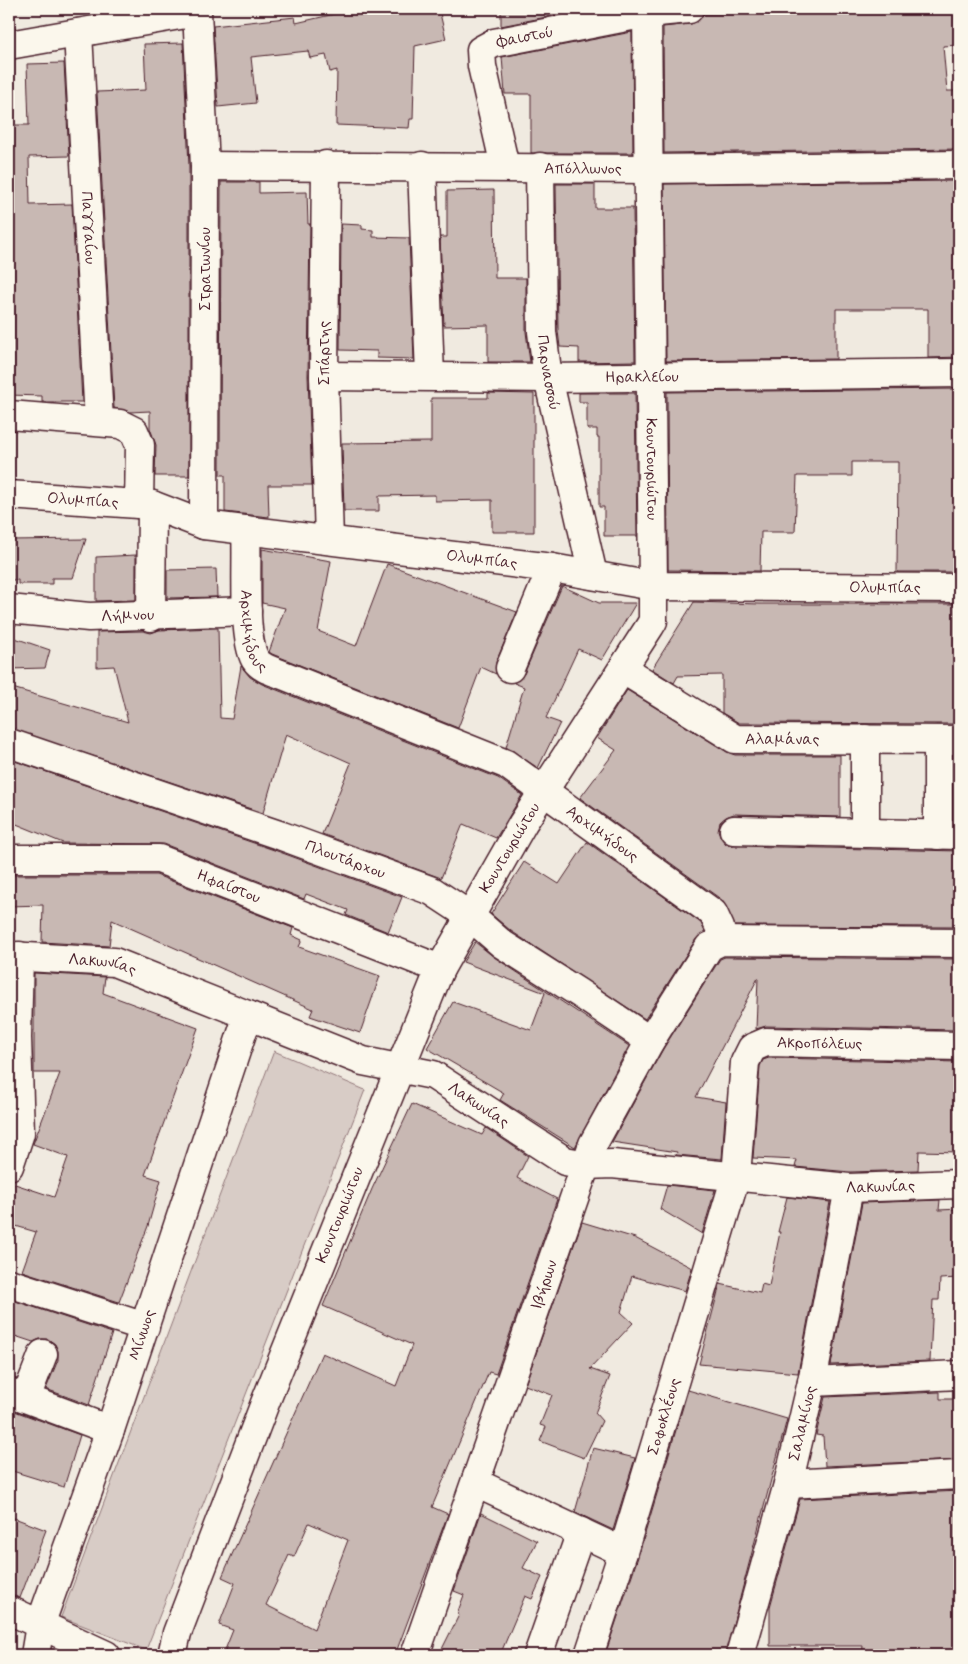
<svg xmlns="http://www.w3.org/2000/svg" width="968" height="1664" font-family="Mynerve,sans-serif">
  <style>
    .green { fill: #d8ccc6; stroke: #917678 }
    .building { fill: #c8b8b3; stroke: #4a1f2b; fill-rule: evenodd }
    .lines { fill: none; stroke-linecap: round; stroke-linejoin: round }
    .street-casing { stroke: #4a1f2b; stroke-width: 31 }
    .secondary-casing { stroke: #4a1f2b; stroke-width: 31 }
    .street { stroke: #fbf7ec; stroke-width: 28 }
    .secondary { stroke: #fbf7ec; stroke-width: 28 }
    .labels { text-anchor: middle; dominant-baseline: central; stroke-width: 5; stroke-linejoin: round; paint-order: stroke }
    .street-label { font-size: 16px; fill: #4a1f2b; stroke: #fbf7ec }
  </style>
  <rect width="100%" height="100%" fill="#f0eae0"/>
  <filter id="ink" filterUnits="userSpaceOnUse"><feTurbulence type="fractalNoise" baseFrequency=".02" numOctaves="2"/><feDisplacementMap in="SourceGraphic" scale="10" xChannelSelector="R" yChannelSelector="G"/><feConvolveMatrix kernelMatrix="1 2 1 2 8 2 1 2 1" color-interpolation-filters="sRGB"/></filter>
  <g filter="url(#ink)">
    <path class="green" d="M274,1051L365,1090L146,1650L61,1617Z"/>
    <g class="building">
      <path d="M356,9H439L446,39L415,46L413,119H410L409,128L336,125L337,70L330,72L326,55L310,58L308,51L251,57L256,103L218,107L213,26L295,17L296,23Z"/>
      <path d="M501,9H587L501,26Z"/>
      <path d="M876,9H959V45L943,46L947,91H959V149L664,153L663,27L691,24L698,21L704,14Z"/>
      <path d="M632,32L633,153H531V94H505L502,57Z"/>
      <path d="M183,43L189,166V476H155L156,445L150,428V411L130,412L114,408L97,92L146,90L144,44Z"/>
      <path d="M64,63L69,156L29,157L30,205L72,204L82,402H42V396L9,395V125H29L27,64Z"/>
      <path d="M959,181V357L928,358V309H836V359L666,361L664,184Z"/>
      <path d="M221,182H259V193L307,192L308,224H310L308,376L312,485H268L269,517L225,512V475H220Z"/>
      <path d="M556,184H595V208H633L635,361L579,362V348L560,347L558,331Z"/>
      <path d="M494,190L495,278H526V332L530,362H488V325L444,326L440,237H447V191Z"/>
      <path d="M341,224L362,225V229L373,230V237L409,238L414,359L377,358V351L340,350Z"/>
      <path d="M959,389V572H897L898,462H852V476H797L795,532H761L760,571L668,570L667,392Z"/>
      <path d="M488,393L534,394V532H492V500L435,501V495L379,496V511H344L342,443L431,442V398H488Z"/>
      <path d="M579,393H635L637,536H604V507H599V437H597V429H587V402H579Z"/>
      <path d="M86,539L73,578H52V584H18V580H9V540Z"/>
      <path d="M262,549L331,561L318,631L356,646L387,564L517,612L496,662V674L481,667L458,728L272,654L269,652L285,608L262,603Z"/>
      <path d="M136,555V600L96,601V557Z"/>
      <path d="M216,569L217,597L167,598V570Z"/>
      <path d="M562,586L599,603H636L602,660L578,649L546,718L560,723L538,768L506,747L524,687L514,683L524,674Z"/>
      <path d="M694,602L760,604H959V724L739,723L722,713V675L678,676L674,683L652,669Z"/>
      <path d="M218,628L220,718L232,719L241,666L250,677L262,684L498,778L522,795L496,838L463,824L441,878L322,834L351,763L286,734L263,813L9,728V687L128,722L114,666L97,667V632L143,631L151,633L159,630Z"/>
      <path d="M9,636L50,650L45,668L9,669Z"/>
      <path d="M627,690L727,752L735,755H840V817L734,814L726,817L720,822L718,830L721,838L726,844L734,846L959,851V927L735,926L722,900L580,798L616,750L597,738Z"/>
      <path d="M9,759L277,851L402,897L388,932L346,915L348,910L306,894L304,899L164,844L63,843L9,821Z"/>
      <path d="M587,842L701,923L705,932L696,939L645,1019L511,931L491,914L524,862L559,884Z"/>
      <path d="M9,875H156L293,928L291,935L302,940L299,947L380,976L360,1033L310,1016L313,1009L112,920L109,946L42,942L43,905L9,906Z"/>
      <path d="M475,942L494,957L629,1046L575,1147L500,1100L504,1093L427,1048L453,1002L531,1030L545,993L463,962Z"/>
      <path d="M725,957L959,959V1030L766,1026L756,1029L758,978L696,1097L726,1102L722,1159L676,1155L677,1152L612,1142L663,1049L720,959Z"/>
      <path d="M34,973L105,977L103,993L198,1028L145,1175L161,1180L148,1226L119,1302L22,1271L36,1232L9,1224V1182L54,1197L68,1157L33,1144L60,1073H34Z"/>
      <path d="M769,1058L959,1062V1152L919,1151L918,1170L850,1172L795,1167L797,1160L753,1158L760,1066L763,1060Z"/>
      <path d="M412,1104L482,1135L486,1128L528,1156L517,1178L557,1199L496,1374L489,1372L432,1507L448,1514L395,1655H223L233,1630L219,1625L235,1583L222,1577L322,1353L396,1386L412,1345L323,1306L372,1189ZM309,1523L348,1540L314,1629L266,1605L289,1555L294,1557Z"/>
      <path d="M667,1185L715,1190L702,1234L660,1209Z"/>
      <path d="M787,1197L830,1202L798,1373L699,1364L720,1284L760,1293L762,1284L769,1286L780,1232H778Z"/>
      <path d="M940,1200L939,1210L959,1209V1278L940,1279L939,1300H933L930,1361L831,1365L862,1203Z"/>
      <path d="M582,1222L635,1238L692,1268L685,1291L632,1276L621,1312L633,1323L590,1369L610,1376L595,1413L602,1421L584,1458L540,1441L546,1427L540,1425L552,1395L525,1385Z"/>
      <path d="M9,1299L112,1333L89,1405L46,1389L58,1360V1351L55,1344L48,1339H40L33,1342L9,1334Z"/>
      <path d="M688,1390L787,1419L725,1655H605L638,1557Z"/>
      <path d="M940,1392V1399H959V1460L825,1466L823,1436L816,1435L825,1397Z"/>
      <path d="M9,1409L80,1435L64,1487L9,1470Z"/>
      <path d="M593,1448L635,1458L613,1530L575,1512Z"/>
      <path d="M959,1491V1652H905V1655H862L863,1646H770V1607L800,1499Z"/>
      <path d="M481,1513L537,1541L523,1568L542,1577L532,1599L525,1596L500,1655H439L459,1615L457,1614L464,1595L454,1591Z"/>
      <path d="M9,1516L46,1530L20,1598L9,1595Z"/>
    </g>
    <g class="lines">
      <g class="street-casing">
        <g id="street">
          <path id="s1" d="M647,13L653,586L959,588"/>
          <path id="s2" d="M78,33L99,421"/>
          <path d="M9,45L197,12L205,166L204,525"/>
          <path d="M326,165L324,376L329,540"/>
          <path id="s3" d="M205,166L650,169L959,165"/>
          <path d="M422,166L430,376"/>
          <path id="s4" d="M505,167L482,66L481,50L494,43L647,13L689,9"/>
          <path id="s5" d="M540,167L542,332L548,378L593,575"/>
          <path id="s6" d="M324,376L548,378L959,373"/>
          <path d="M9,415L120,424L134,431L140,445L139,504"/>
          <path id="s7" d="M246,530C248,559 242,635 255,659C260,667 269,670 278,673L506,764L713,913L720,928L721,941"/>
          <path id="s8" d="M9,609L89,617L247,611"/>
          <path d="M151,617L152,505"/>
          <path d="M510,668L552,568"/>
          <path id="s9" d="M624,670L735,739L959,740"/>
          <path d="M865,739V833"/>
          <path id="s10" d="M9,743L282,836L432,891L470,916L502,944L579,993L650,1041"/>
          <path d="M734,830L959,835"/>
          <path d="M938,835V740"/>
          <path id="s11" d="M9,859H159L440,969"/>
          <path id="s12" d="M9,956L114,962L363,1061L433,1075L565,1161L586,1165L612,1164L849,1188L959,1184"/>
          <path d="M9,1166L20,1133L17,1038L19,956"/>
          <path d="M9,1283L145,1327"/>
          <path d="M812,1382L959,1375"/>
          <path d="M9,1392L110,1430"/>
          <path d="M26,1398L43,1354"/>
          <path d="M476,1483L623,1552"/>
          <path d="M788,1484L959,1475"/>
          <path d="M9,1610L106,1655"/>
          <path id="s13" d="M35,1655L40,1625L110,1430L248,1015"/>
          <path id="s14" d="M415,1655L593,1144L650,1041L709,947L721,941L959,943"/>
          <path d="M538,1655L581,1532"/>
          <path id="s15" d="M589,1655L623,1552L736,1176L745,1062L752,1048L766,1042L959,1046"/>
          <path id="s16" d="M740,1655L788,1484L812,1382L849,1188"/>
        </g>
      </g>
      <g class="secondary-casing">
        <g id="secondary">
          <path id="s17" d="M9,495L152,505L204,525L552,568L653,586V621L650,626L523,823L440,969L265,1403L177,1633L172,1655"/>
        </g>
      </g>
      <use href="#street" class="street"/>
      <use href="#secondary" class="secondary"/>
    </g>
  </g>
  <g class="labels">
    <g class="street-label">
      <text stroke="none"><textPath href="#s4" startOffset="166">Φαιστού</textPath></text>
      <text stroke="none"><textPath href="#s3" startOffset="378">Απόλλωνος</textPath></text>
      <text stroke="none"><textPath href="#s2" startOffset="195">Παγγαίου</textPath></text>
      <text transform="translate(205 269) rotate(-90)">Στρατωνίου</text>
      <text transform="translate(324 353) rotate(-90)">Σπάρτης</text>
      <text stroke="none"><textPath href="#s5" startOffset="206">Παρνασσού</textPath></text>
      <text stroke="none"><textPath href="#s6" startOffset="318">Ηρακλείου</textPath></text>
      <text stroke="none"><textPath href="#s1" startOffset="456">Κουντουριώτου</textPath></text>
      <text stroke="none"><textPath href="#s17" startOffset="74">Ολυμπίας</textPath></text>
      <text stroke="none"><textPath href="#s17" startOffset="479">Ολυμπίας</textPath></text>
      <text stroke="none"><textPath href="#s1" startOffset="805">Ολυμπίας</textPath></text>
      <text stroke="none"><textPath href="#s8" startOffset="119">Λήμνου</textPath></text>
      <text stroke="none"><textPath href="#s7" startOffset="102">Αρχιμήδους</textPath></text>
      <text stroke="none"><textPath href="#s9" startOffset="178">Αλαμάνας</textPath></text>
      <text stroke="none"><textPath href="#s7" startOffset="522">Αρχιμήδους</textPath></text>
      <text transform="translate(510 848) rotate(-59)">Κουντουριώτου</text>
      <text stroke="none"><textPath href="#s10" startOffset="356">Πλουτάρχου</textPath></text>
      <text stroke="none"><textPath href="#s11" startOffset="225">Ηφαίστου</textPath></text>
      <text stroke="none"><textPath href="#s12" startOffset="94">Λακωνίας</textPath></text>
      <text stroke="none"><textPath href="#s15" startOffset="700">Ακροπόλεως</textPath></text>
      <text stroke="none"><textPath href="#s12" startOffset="499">Λακωνίας</textPath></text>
      <text stroke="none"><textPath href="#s12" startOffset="919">Λακωνίας</textPath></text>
      <text transform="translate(340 1215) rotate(-68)">Κουντουριώτου</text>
      <text stroke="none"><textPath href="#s14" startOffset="392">Ιβήρων</textPath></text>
      <text stroke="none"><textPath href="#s13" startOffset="338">Μίνωος</textPath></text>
      <text stroke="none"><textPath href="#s15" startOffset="250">Σοφοκλέους</textPath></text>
      <text stroke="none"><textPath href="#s16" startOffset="240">Σαλαμίνος</textPath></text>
    </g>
  </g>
  <rect width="968" height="1664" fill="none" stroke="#fbf7ec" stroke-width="30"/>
  <rect x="15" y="15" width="938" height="1634" fill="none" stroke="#4a1f2b" stroke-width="2" filter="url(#ink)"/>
</svg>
